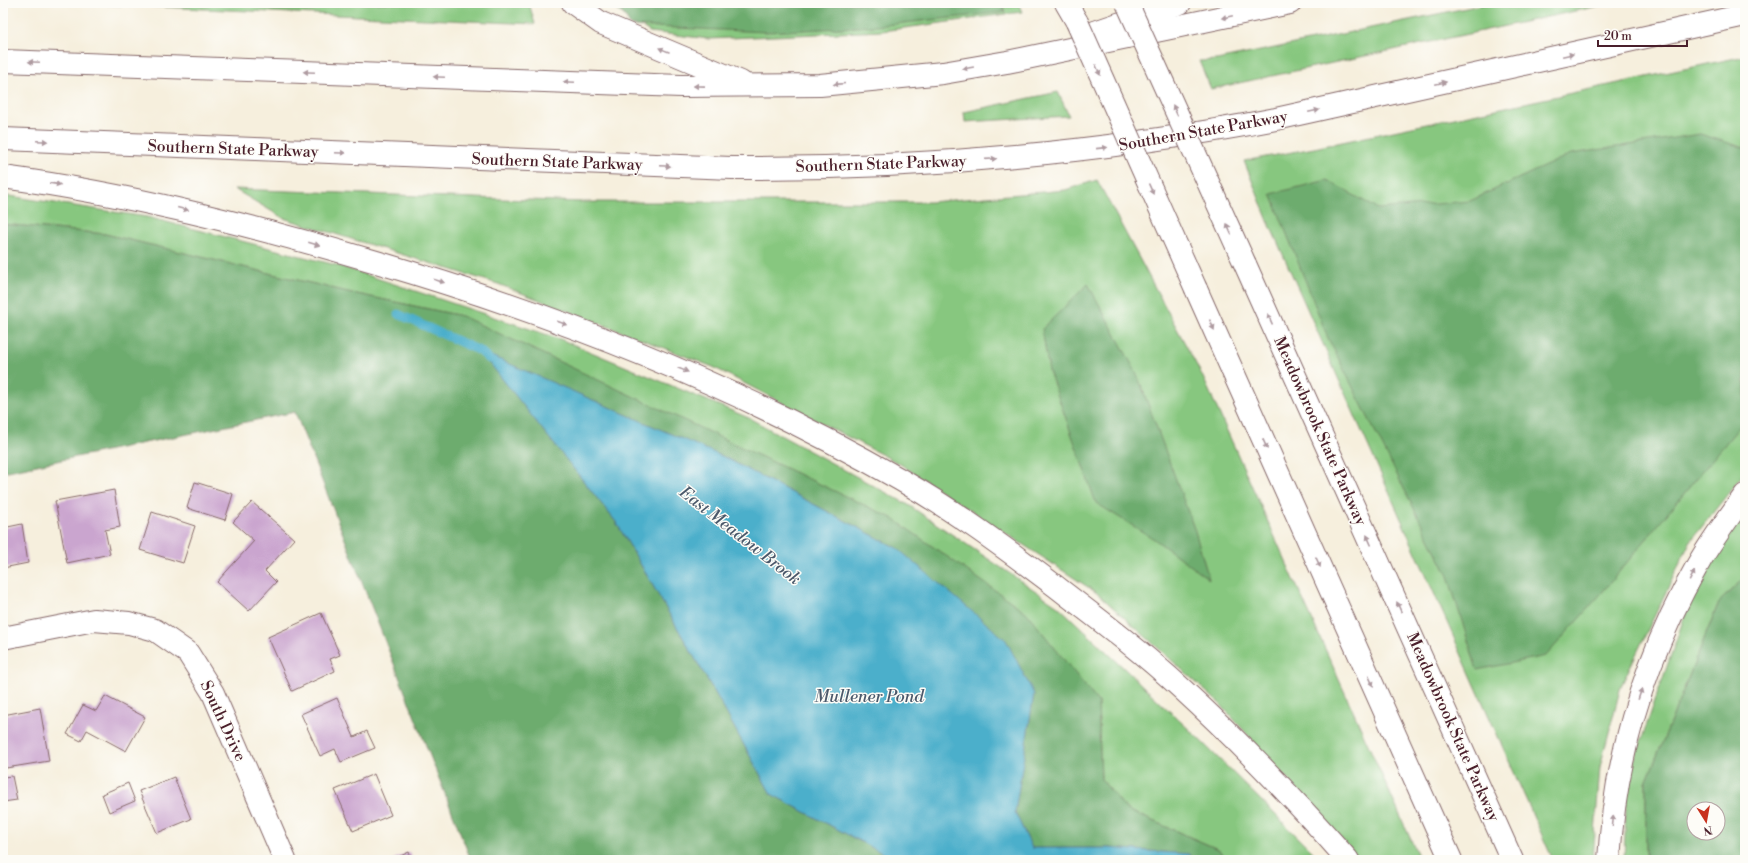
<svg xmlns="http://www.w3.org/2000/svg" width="1748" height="863" font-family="'Libre Bodoni',serif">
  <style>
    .green { fill: #87c77f; stroke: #687355 }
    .forest { fill: #6dac6e; stroke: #5c664c; fill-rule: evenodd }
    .water { fill: #4cafcb; stroke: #4b677b }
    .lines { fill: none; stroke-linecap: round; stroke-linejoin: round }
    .stream { stroke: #4cafcb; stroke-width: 9 }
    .building { fill: #caa5cf }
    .minor-casing { stroke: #866869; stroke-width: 24 }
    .highway-casing { stroke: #866869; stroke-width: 24 }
    .minor { stroke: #fff; stroke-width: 22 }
    .highway { stroke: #fff; stroke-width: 22 }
    .highway-bridge-casing { stroke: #866869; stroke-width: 24; stroke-linecap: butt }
    .highway-bridge { stroke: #fff; stroke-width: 22 }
    .oneway { fill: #ae9aa0 }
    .labels { text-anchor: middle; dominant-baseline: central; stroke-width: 3; stroke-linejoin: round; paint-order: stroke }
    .street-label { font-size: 16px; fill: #4a1f2b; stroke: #fdfcf7 }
    .water-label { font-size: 17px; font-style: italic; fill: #4b596b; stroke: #fdfcf7 }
  </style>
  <rect width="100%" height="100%" fill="#fdfcf7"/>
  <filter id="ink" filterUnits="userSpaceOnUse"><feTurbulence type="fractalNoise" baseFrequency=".025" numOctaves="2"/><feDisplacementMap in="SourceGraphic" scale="8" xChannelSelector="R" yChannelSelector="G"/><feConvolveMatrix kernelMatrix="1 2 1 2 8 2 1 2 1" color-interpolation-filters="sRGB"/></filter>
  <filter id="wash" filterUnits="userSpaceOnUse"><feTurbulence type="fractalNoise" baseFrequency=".012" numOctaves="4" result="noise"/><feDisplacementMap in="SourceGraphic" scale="16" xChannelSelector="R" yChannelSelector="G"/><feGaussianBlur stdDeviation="0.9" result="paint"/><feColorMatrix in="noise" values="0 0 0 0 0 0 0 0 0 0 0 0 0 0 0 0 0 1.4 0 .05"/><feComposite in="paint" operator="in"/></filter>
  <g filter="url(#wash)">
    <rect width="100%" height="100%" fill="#f6efdd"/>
    <g class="green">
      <path d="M71,3H529L535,24Z"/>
      <path d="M606,3H1018L1022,12L882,31L709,39L650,32Z"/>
      <path d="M1490,3H1613L1211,89L1199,61L1217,60Z"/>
      <path d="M1745,56V472L1690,542L1621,686L1600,767L1593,860H1553L1268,221L1244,161L1314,148Z"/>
      <path d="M1058,92L1069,116L965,122L964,112Z"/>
      <path d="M1097,180L1202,375L1420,860H1360L1220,704L1097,593L900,464L713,367L498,284L283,218L234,189L583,202H930L1065,190Z"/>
      <path d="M3,195L147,217L340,266L560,339L749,418L907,504L1058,606L1197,737L1321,860H1227L1220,850L1127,810L1101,779L1098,702L462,316L352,293L105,234L3,224Z"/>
      <path d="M1745,516V577L1719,602L1646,783V860H1624L1627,781L1687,609L1729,534Z"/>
    </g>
    <g class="forest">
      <path d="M616,3H1002L1005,12L876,26L767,32L631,26Z"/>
      <path d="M1700,134L1745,148V420L1600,595L1546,656L1477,670L1448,576L1328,338L1271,194L1327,180L1378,209L1470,201L1571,154Z"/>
      <path d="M3,224L105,234L352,293L462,316L892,518L1026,612L1098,702L1101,779L1127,810L1220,850L1227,860H1193L1188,854L1109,848H1032L1015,812L1034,694L897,548L724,457L481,352L616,522L718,698L771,794L884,854L889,860H471L295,412L3,472Z"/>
      <path d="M1088,284L1137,374L1195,531L1209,579L1154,539L1096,503L1049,371L1042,329Z"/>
      <path d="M1745,577V860H1646V783L1719,602ZM1694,809H1718V833H1694Z"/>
    </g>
    <path class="water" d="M480,351L724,457L897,548L1006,640L1034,694L1015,812L1032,848H1109L1189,854L1193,860H889L884,854L771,794L718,698L616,522Z"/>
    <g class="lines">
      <path class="stream" d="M398,314L480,351L489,359"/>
    </g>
    <g id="blocks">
      <g class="building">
        <path d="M195,482L233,494L225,520L187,508Z"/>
        <path d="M114,490L120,527L105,530L110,554L67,563L55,501Z"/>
        <path d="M252,502L294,539L265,571L276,582L249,611L217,582L254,541L233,522Z"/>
        <path d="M152,512L195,526L183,563L140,550Z"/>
        <path d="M22,524L28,563L3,568V528Z"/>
        <path d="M321,613L340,655L330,659L335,671L292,691L268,637Z"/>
        <path d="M105,696L145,717L126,751L87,730L81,741L67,734L83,705L96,711Z"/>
        <path d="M337,698L354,737L367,731L375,748L341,762L335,749L320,756L301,714Z"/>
        <path d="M40,708L49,761L6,768L3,749V715Z"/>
        <path d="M374,774L391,815L353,831L335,790Z"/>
        <path d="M12,776L17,800L3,802V777Z"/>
        <path d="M174,777L191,819L157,833L139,791Z"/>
        <path d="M128,783L135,801L109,812L102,794Z"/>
        <path d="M409,852L413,860H392Z"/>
      </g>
    </g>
  </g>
  <g filter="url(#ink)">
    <use href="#blocks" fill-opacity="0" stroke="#866869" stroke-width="1"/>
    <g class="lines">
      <g class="minor-casing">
        <path id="minor" d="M3,638L94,620L129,623L155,630L188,653L213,693L285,860"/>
      </g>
      <g class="highway-casing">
        <g id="highway">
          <path d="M573,3L601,23L741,82"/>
          <path d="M1066,3L1077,22"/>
          <path d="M1089,34L1180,3"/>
          <path d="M3,61L681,86L820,85L943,73L1007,62L1290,3"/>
          <path d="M3,139L732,168C915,169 1097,154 1276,119L1745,15"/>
          <path d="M3,177C129,194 251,225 373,261C558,315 734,384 901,480C955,511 1005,548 1054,585C1097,618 1141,651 1181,688C1240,742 1295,800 1348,860"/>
          <path d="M1245,264L1512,860"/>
          <path d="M1196,289L1451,860"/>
          <path d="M1609,860C1615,756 1646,656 1697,566C1711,541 1728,518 1745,495"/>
        </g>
      </g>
      <use href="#minor" class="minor"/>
      <use href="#highway" class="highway"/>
      <g class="highway-bridge-casing">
        <g id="highway-bridge">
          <path d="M1127,3L1245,264"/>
          <path d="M1077,22L1196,289"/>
        </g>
      </g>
      <use href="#highway-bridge" class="highway-bridge"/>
    </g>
    <defs><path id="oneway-solid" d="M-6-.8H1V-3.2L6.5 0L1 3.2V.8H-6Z"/></defs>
    <g class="oneway">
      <use href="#oneway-solid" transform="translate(1227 17) rotate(168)"/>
      <use href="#oneway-solid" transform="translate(664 50) rotate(-158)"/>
      <use href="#oneway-solid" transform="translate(1568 55) rotate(-12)"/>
      <use href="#oneway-solid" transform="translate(34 62) rotate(-178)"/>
      <use href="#oneway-solid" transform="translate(968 68) rotate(170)"/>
      <use href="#oneway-solid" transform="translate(1098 70) rotate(66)"/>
      <use href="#oneway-solid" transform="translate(309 72) rotate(-178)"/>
      <use href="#oneway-solid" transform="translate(439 77) rotate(-178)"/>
      <use href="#oneway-solid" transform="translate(569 82) rotate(-178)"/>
      <use href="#oneway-solid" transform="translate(1441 83) rotate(-12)"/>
      <use href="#oneway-solid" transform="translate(839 84) rotate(175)"/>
      <use href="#oneway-solid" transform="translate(699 86) rotate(-179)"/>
      <use href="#oneway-solid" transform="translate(1175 110) rotate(-114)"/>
      <use href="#oneway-solid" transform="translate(1314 111) rotate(-12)"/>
      <use href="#oneway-solid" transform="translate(42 141) rotate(2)"/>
      <use href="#oneway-solid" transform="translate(1102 148) rotate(-6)"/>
      <use href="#oneway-solid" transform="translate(340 153) rotate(2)"/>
      <use href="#oneway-solid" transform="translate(991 159) rotate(-4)"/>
      <use href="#oneway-solid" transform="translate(665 166) rotate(2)"/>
      <use href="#oneway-solid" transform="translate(55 184) rotate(8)"/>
      <use href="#oneway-solid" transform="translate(1151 189) rotate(66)"/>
      <use href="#oneway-solid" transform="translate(183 209) rotate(14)"/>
      <use href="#oneway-solid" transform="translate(1229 229) rotate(-114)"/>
      <use href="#oneway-solid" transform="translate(314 244) rotate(16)"/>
      <use href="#oneway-solid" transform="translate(439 281) rotate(18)"/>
      <use href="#oneway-solid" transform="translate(1270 319) rotate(-114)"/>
      <use href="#oneway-solid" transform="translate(562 323) rotate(19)"/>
      <use href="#oneway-solid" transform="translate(1212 325) rotate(66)"/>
      <use href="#oneway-solid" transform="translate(683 370) rotate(22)"/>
      <use href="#oneway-solid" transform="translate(1265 444) rotate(66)"/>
      <use href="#oneway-solid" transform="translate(1369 540) rotate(-114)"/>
      <use href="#oneway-solid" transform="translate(1318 562) rotate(66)"/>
      <use href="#oneway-solid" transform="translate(1692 576) rotate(-63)"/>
      <use href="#oneway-solid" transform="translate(1399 607) rotate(-114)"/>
      <use href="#oneway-solid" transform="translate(1371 681) rotate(66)"/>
      <use href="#oneway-solid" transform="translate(1640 694) rotate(-72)"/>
      <use href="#oneway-solid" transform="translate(1613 821) rotate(-84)"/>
    </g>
  </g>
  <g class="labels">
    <g class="street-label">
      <text transform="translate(1203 131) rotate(-10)">Southern State Parkway</text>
      <text transform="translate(233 149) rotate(2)">Southern State Parkway</text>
      <text transform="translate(557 162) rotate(2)">Southern State Parkway</text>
      <text transform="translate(881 164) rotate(-2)">Southern State Parkway</text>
      <text transform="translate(1320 431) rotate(66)">Meadowbrook State Parkway</text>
      <text transform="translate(223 721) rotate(65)">South Drive</text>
      <text transform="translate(1453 727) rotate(66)">Meadowbrook State Parkway</text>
    </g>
    <g class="water-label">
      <text transform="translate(740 536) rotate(38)">East Meadow Brook</text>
      <text x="869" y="697">Mullener Pond</text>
    </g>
  </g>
  <rect width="1748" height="863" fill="none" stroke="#fdfcf7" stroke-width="16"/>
  <g transform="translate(1706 821) rotate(169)"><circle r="19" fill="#fdfcf7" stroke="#b5a4a5"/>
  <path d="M0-3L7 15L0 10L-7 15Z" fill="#c8321e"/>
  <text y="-6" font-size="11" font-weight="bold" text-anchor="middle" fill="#4a1f2b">N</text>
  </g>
  <path d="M1598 40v6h89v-6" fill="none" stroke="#4a1f2b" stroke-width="2"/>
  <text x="1604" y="40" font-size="12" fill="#4a1f2b" stroke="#fdfcf7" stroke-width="3" paint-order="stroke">20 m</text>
</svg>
